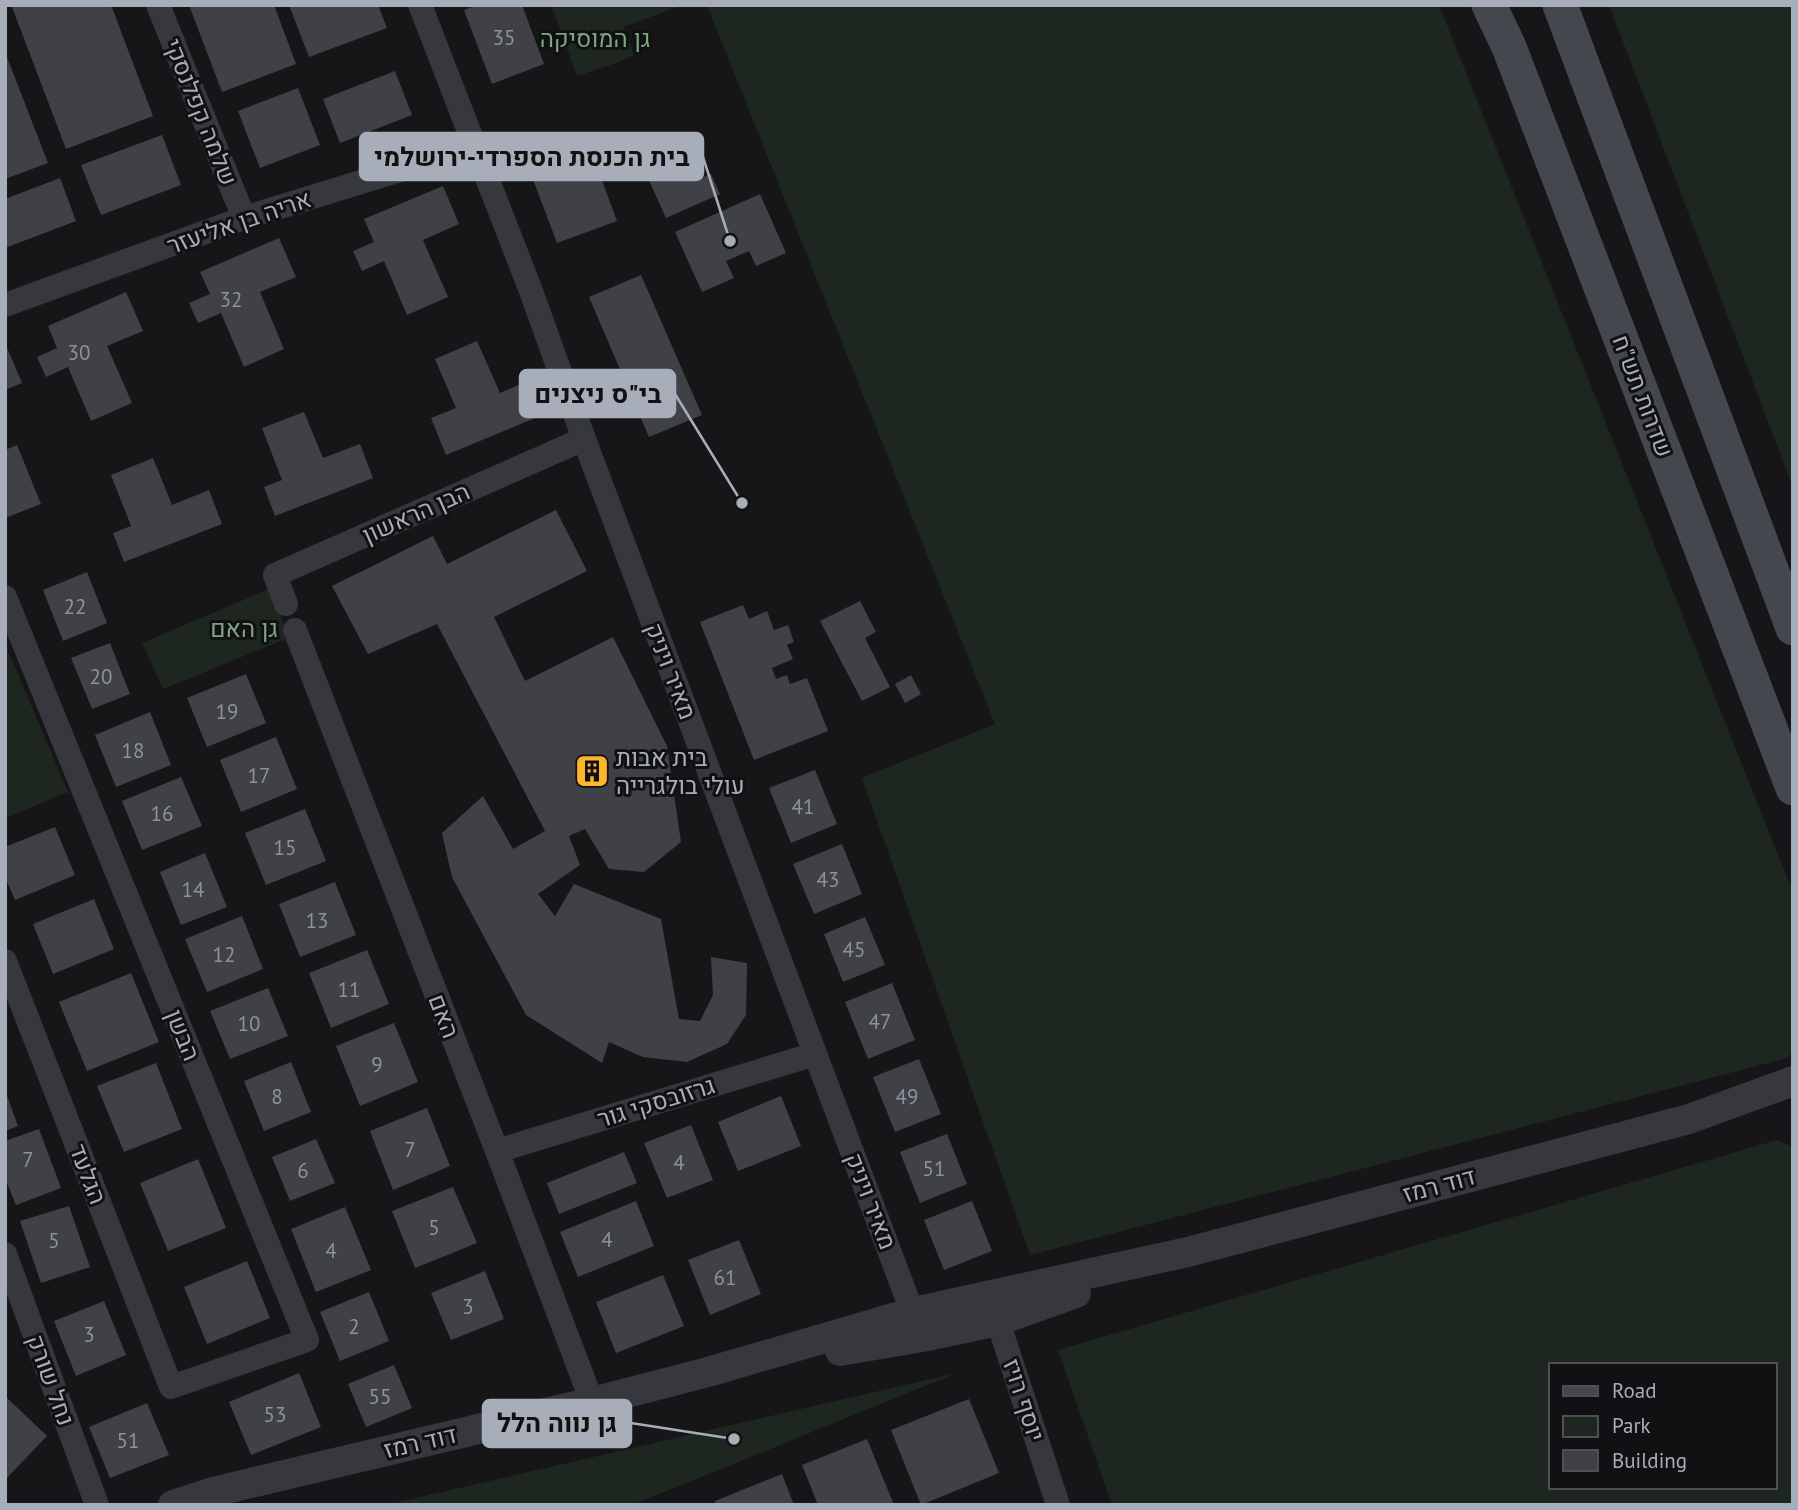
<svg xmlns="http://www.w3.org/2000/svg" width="1798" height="1510" font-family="'PT Sans',Heebo,sans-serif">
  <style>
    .green { fill: #1e271f; fill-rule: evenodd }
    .building { fill: #404146 }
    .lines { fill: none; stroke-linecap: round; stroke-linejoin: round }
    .minor { stroke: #37383e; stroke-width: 24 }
    .tertiary { stroke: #37383e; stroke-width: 30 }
    .secondary { stroke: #45474e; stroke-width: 35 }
    .labels { text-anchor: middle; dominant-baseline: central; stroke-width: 6; stroke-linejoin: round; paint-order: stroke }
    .number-label { font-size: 21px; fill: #8d929c }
    .park-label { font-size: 24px; fill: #7da580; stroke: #111113 }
    .street-label { font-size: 24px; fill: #a7adb9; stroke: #111113 }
    .poi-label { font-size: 24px; fill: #a7adb9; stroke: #111113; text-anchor: start }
    .leader { fill: none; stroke: #a7adb9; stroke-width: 2.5 }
    .callout-dot { fill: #a7adb9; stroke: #111113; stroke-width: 2.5 }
    .callout { fill: #a7adb9; stroke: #a7adb9; stroke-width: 2.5 }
    .callout-label { font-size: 26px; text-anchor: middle; font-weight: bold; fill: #111 }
  </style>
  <rect width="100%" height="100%" fill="#161618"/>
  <g class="green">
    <path d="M551,5H682L624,27L634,55L616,63L577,76Z"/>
    <path d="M707,5H1439L1793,892V1049L1788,1058L1030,1255L862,778L995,724Z"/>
    <path d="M1609,5H1793V487Z"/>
    <path d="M272,588L288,638L163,689L142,643Z"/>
    <path d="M5,644L68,792L5,818Z"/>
    <path d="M1777,1140L1793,1147V1505H1112L1058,1350ZM1551,1365H1775V1487H1551Z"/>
    <path d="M957,1373L632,1505L390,1504Z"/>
  </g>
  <g class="building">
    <path d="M16,5H111L153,116L66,149L12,7Z"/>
    <path d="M189,5H274L296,64L222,92Z"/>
    <path d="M289,5H378L387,28L309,57Z"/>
    <path d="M478,5H522L544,64L492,84L464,10Z"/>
    <path d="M5,52L48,163L5,179Z"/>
    <path d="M395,71L412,115L340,143L323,99Z"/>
    <path d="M298,88L320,145L260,168L238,111Z"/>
    <path d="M162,135L181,185L101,215L81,165Z"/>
    <path d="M588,143L617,221L557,243L528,166Z"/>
    <path d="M691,157L701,178L711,174L720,194L666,218L647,176Z"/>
    <path d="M60,178L76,221L5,248V199Z"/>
    <path d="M443,186L459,224L423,240L448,297L407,315L384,261L362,271L353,251L374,242L364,219Z"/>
    <path d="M760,194L786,253L756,266L749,251L726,261L734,278L702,292L675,232Z"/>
    <path d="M279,238L296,277L260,292L284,349L244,367L221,313L198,323L189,303L210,294L200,272Z"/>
    <path d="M641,275L702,415L649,437L589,297Z"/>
    <path d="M126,292L143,331L107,346L132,403L91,421L68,367L46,377L37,357L57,348L48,326Z"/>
    <path d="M477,341L500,393L526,382L540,416L446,455L431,418L456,408L435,359Z"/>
    <path d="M5,343L22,383L5,390Z"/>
    <path d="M304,412L323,458L360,444L373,478L275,516L264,487L282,480L262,428Z"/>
    <path d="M17,445L41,504L5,518V450Z"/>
    <path d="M153,458L172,505L209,490L222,524L124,562L113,533L131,526L111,475Z"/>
    <path d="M556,510L587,571L494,617L525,681L613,637L667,746L681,842L644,872L609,869L585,829L569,836L580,865L538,894L555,916L574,884L661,919L679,1019L700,1021L713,995L711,957L747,963L746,1015L727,1044L687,1062L643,1057L609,1042L602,1063L526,1015L452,877L442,833L483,796L513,849L545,831L437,624L368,654L332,586L433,536L447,564Z"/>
    <path d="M87,572L107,623L63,641L43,590Z"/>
    <path d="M860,601L876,632L865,638L890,687L862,701L820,621Z"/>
    <path d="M743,605L749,619L767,611L774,630L788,625L794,642L787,645L793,659L772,668L776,679L787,675L790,684L807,678L828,731L754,760L700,622Z"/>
    <path d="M110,643L130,694L92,709L71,658Z"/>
    <path d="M246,674L266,723L207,747L187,698Z"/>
    <path d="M911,675L921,694L905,703L895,684Z"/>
    <path d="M150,712L171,765L116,787L95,735Z"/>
    <path d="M276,737L297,789L241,812L220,760Z"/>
    <path d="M815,770L837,824L791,843L769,788Z"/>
    <path d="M181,777L202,826L142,850L122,801Z"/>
    <path d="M305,809L326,861L266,885L245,833Z"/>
    <path d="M55,827L75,875L15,900L5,877V847Z"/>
    <path d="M842,844L862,894L814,914L793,864Z"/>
    <path d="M205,853L227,907L181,925L160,872Z"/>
    <path d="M335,882L356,935L300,957L279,904Z"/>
    <path d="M94,899L114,949L53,974L33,924Z"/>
    <path d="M242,916L263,969L207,992L185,939Z"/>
    <path d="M865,917L885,965L843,982L824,934Z"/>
    <path d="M367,950L389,1004L331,1028L309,973Z"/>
    <path d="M131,973L159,1042L87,1071L59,1002Z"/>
    <path d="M892,983L915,1040L868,1059L845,1002Z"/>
    <path d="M268,988L288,1036L230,1059L210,1011Z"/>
    <path d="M394,1023L418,1082L360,1106L336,1046Z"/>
    <path d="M919,1059L941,1114L895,1132L873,1077Z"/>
    <path d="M291,1062L311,1112L264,1131L244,1081Z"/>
    <path d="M156,1063L182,1129L124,1152L97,1086Z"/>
    <path d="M5,1090L18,1126L5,1131Z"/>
    <path d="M781,1096L801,1146L738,1171L718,1122Z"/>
    <path d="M427,1108L450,1166L393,1190L370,1131Z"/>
    <path d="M691,1125L713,1180L667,1198L644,1143Z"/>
    <path d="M39,1129L61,1188L16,1205L5,1178V1141Z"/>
    <path d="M947,1134L967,1184L920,1203L900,1152Z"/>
    <path d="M316,1139L335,1183L290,1201L272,1157Z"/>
    <path d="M624,1152L637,1183L559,1214L547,1183Z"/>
    <path d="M198,1159L226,1228L168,1251L140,1183Z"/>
    <path d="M453,1187L477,1243L415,1268L392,1211Z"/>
    <path d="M636,1201L654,1246L578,1277L560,1232Z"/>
    <path d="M972,1201L992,1251L944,1270L924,1220Z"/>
    <path d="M69,1206L90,1267L41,1283L20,1221Z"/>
    <path d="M345,1207L371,1270L316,1292L291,1229Z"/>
    <path d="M739,1240L761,1294L710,1315L688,1260Z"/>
    <path d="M247,1261L270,1318L207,1344L184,1287Z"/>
    <path d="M485,1271L504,1319L451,1340L431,1293Z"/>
    <path d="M663,1275L684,1326L616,1353L596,1302Z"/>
    <path d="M369,1292L389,1341L340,1361L320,1312Z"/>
    <path d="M104,1301L126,1355L76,1376L54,1321Z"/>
    <path d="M394,1365L412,1408L366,1427L348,1384Z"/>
    <path d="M299,1373L321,1427L251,1455L229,1402Z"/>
    <path d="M5,1396L47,1436L5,1480Z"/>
    <path d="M969,1399L999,1473L921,1505L891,1430Z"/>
    <path d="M147,1403L169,1455L110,1478L89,1427Z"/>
    <path d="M867,1439L894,1505H818L802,1465Z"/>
    <path d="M782,1474L794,1505H716L715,1501Z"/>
  </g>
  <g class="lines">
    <g class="minor">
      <path d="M158,5L244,218"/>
      <path d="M420,5L531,291L584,439L919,1330"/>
      <path d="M5,305L244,218L475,147"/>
      <path d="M5,597L307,1340L171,1387L5,961"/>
      <path d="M286,604L275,575L584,439"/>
      <path d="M295,630L497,1151L592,1402"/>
      <path d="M497,1151L815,1054"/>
      <path d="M5,1254L97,1505"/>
      <path d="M992,1303L1058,1505"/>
    </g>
    <g class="tertiary">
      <path d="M840,1351L922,1337L998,1321L1076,1293"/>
      <path d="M173,1505L213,1492L592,1402L708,1372L914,1312L1188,1252L1689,1119L1793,1081"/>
    </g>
    <g class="secondary">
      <path d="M1489,5L1509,47L1793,788"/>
      <path d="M1560,5L1793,628"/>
    </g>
  </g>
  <defs>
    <g id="building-square" transform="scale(1.75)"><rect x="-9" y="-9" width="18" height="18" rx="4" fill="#fdb529" stroke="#111113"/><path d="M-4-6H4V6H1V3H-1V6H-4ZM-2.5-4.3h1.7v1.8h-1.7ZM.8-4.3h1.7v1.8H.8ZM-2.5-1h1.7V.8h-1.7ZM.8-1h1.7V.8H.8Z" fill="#111"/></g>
  </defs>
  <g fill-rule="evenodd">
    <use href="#building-square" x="592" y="771"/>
  </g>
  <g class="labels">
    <g class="number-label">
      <text x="504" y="37">35</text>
      <text x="231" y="299">32</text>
      <text x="79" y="352">30</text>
      <text x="75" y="606">22</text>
      <text x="101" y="676">20</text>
      <text x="227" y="711">19</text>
      <text x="133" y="750">18</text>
      <text x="259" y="775">17</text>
      <text x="803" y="806">41</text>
      <text x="162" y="813">16</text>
      <text x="285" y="847">15</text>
      <text x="828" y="879">43</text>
      <text x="193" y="889">14</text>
      <text x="317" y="920">13</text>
      <text x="854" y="949">45</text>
      <text x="224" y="954">12</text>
      <text x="349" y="989">11</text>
      <text x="880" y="1021">47</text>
      <text x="249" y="1023">10</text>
      <text x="377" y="1064">9</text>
      <text x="277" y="1096">8</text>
      <text x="907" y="1096">49</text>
      <text x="410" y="1149">7</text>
      <text x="28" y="1159">7</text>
      <text x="679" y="1162">4</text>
      <text x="934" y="1168">51</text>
      <text x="303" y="1170">6</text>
      <text x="434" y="1227">5</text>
      <text x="607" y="1239">4</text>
      <text x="54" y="1240">5</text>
      <text x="331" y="1250">4</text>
      <text x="725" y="1277">61</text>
      <text x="468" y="1306">3</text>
      <text x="354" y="1326">2</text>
      <text x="89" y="1334">3</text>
      <text x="380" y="1396">55</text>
      <text x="275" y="1414">53</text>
      <text x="128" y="1440">51</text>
    </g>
    <g class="park-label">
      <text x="595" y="38">גן המוסיקה</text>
      <text x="244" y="628">גן האם</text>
    </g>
    <g class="street-label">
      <text transform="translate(201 112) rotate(68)">שלמה קפלנסקי</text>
      <text transform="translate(239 222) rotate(-19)">אריה בן אליעזר</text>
      <text transform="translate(1643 396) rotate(69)">שדרות תש"ח</text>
      <text transform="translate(416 513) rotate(-24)">הבן הראשון</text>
      <text transform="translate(671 671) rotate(69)">מאיר ויניק</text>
      <text transform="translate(444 1016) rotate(69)">האם</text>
      <text transform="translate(183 1035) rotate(68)">הבשן</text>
      <text transform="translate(656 1102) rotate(-17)">גרזובסקי גור</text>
      <text transform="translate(88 1174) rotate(69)">הגלעד</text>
      <text transform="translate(1439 1185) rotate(-15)">דוד רמז</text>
      <text transform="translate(871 1201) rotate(69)">מאיר ויניק</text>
      <text transform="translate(51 1380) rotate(70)">נחל שורק</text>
      <text transform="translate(1024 1400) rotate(72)">יוסף רויז</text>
      <text transform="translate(420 1442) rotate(-13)">דוד רמז</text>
    </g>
    <g class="poi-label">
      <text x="616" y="757">בית אבות<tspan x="616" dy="28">עולי בולגרייה</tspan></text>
    </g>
  </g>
  <path class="leader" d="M730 241L703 157M742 503L675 394M734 1439L631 1423"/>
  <g class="callout-dot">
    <circle cx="730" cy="241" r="7"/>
    <circle cx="742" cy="503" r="7"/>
    <circle cx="734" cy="1439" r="7"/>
  </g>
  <g class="callout">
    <rect x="360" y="133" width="343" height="47" rx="7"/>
    <rect x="520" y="370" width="155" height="47" rx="7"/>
    <rect x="483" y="1400" width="148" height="47" rx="7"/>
  </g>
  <g class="callout-label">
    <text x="532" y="166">בית הכנסת הספרדי-ירושלמי</text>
    <text x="598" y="403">בי"ס ניצנים</text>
    <text x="557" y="1432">גן נווה הלל</text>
  </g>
  <rect width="1798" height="1510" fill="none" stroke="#a7adb9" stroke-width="14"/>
  <rect x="1549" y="1363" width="228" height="126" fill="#111113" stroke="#4d4f55" stroke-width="2"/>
  <rect x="1563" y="1386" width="35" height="10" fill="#45474e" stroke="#4d4f55" stroke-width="2"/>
  <text x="1612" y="1398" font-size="21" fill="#a7adb9">Road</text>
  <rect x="1563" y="1416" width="35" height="21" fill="#1e271f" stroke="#4d4f55" stroke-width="2"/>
  <text x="1612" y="1433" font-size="21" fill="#a7adb9">Park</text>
  <rect x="1563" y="1450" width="35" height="21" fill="#404146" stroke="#4d4f55" stroke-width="2"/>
  <text x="1612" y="1468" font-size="21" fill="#a7adb9">Building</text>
</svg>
